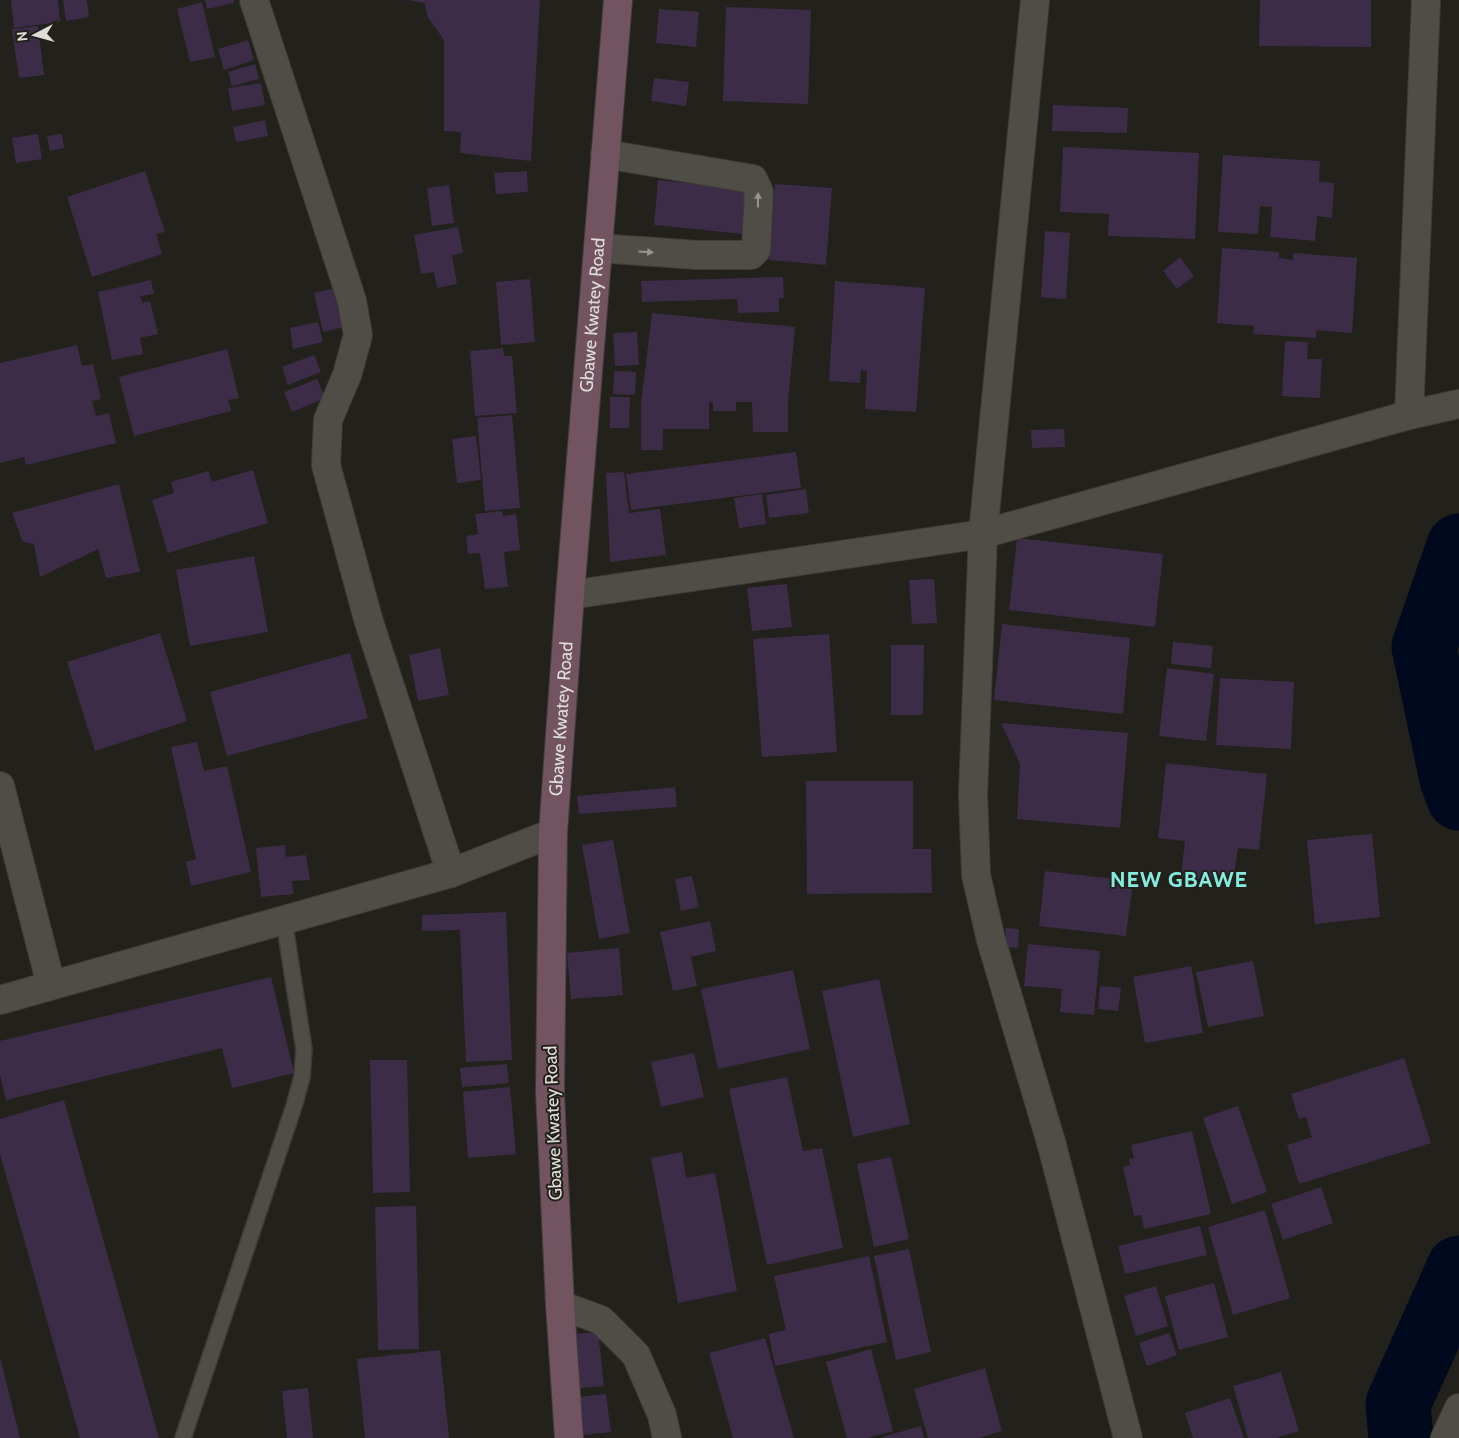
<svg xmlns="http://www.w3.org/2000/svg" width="1459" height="1438" font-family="Cabin,sans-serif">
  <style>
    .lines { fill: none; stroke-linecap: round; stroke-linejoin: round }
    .river { stroke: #00091e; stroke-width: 65 }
    .building { fill: #3c2c47 }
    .lane-casing { stroke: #3f3d39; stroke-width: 18 }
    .street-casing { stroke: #3f3d39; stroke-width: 30 }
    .secondary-casing { stroke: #3f3d39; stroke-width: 30 }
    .lane { stroke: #504d46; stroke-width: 15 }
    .street { stroke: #504d46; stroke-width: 28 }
    .secondary { stroke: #715460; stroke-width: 28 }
    .oneway { fill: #989590 }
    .labels { text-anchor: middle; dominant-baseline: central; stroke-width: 4; stroke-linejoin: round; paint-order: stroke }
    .street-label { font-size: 18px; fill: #dfddd9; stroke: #23211b }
    .district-label { font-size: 22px; font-weight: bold; letter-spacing: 1px; fill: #84ecde; stroke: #23211b }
  </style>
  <rect width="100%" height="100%" fill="#23211b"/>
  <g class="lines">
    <g class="river">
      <path d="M1459,546L1424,647L1452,779L1459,798"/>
      <path d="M1401,1438L1398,1404L1459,1268"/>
    </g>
  </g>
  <g class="building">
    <path d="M11,0H58L60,22L14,28Z"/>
    <path d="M63,0H87L89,17L66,21Z"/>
    <path d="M205,0H234V3L207,9Z"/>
    <path d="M411,0H540L531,161L460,153L461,132L444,131V40L427,16L425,3L411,1Z"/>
    <path d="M1260,0H1371V47L1259,46Z"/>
    <path d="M202,2L215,57L190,62L177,9Z"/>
    <path d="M726,7L811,10L808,104L723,101Z"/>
    <path d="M659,9L699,12L696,47L656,43Z"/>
    <path d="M38,26L44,75L19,78L12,29Z"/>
    <path d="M248,40L254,60L224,70L218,49Z"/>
    <path d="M255,64L259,79L232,86L228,72Z"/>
    <path d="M654,78L689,82L686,106L651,101Z"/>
    <path d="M261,83L265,105L232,111L228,88Z"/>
    <path d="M1053,105L1128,108L1127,133L1052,131Z"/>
    <path d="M265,120L268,136L236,142L233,127Z"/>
    <path d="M38,134L42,159L16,163L12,138Z"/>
    <path d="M62,134L64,148L50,151L47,136Z"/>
    <path d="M1063,147L1199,153L1195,239L1108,236L1109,214L1060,212Z"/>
    <path d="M1223,155L1320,161L1319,182L1334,183L1332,218L1317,216L1315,241L1270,237L1272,207L1260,206L1258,234L1218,232Z"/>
    <path d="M145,171L165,232L156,234L162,254L92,277L67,197Z"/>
    <path d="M527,171L528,192L496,194L494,173Z"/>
    <path d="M658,180L747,189L743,234L654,225Z"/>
    <path d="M775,184L832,188L826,265L769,260Z"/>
    <path d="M449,185L454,223L432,226L427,188Z"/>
    <path d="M458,227L463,253L452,255L457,284L437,288L434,272L421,274L414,235Z"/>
    <path d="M1045,231L1070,233L1066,299L1041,297Z"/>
    <path d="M1222,248L1279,252V258L1293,260V253L1357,258L1352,333L1316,330V338L1253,334L1254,326L1217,323Z"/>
    <path d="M1180,257L1194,276L1177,289L1163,271Z"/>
    <path d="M783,277L784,298H779V312L738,313L737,299L642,302L641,281Z"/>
    <path d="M530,279L535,342L501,345L496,282Z"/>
    <path d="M151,280L154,294L140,296L142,303L150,301L158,334L140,338L143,354L112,360L98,292Z"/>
    <path d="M835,281L925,288L916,412L865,409L867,371L861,370L860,383L829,381Z"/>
    <path d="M343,286L352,325L323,332L314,293Z"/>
    <path d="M652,313L795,327L788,402V432H753L752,402H736V411H713V402H709V429H663V450H641V403Z"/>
    <path d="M318,322L323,342L293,349L290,328Z"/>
    <path d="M637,332L639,365L615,366L613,333Z"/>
    <path d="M1285,341L1308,342L1307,359H1322L1320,398L1282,396Z"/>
    <path d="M77,345L82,366L93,364L101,399L92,401L96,416L109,413L116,443L26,465L24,457L0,463V363Z"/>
    <path d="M503,348L504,356H512L517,413L475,416L470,351Z"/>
    <path d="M227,349L239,398L228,400L231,411L134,436L119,377Z"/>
    <path d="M314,355L321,372L288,385L282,367Z"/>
    <path d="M614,371L636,372L635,395L613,394Z"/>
    <path d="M317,379L325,398L292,412L284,392Z"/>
    <path d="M610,397H630L629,428H610Z"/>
    <path d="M512,415L520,508L485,511L477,418Z"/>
    <path d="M1064,429L1065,447L1032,448L1031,430Z"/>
    <path d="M476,436L481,480L457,483L452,439Z"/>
    <path d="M796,452L801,488L631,510L626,474Z"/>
    <path d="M253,470L268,523L168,553L152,500L174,493L171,482L208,471L212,482Z"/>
    <path d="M624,472L629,513L660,509L666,555L610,562L606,473Z"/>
    <path d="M119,484L140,572L106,578L98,549L40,577L34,544L23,542L12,513Z"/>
    <path d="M806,489L809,513L769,518L766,495Z"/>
    <path d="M762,494L766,524L739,528L734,498Z"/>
    <path d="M502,511L503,516L516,514L520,550L504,552L508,587L485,589L480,553L468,554L466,536L478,534L475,514Z"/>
    <path d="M1017,538L1163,554L1155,627L1009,610Z"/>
    <path d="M254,556L268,632L190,646L176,570Z"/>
    <path d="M934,579L937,623L912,624L909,580Z"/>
    <path d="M787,584L792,627L752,631L747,588Z"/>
    <path d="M1002,624L1130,638L1123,714L994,700Z"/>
    <path d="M160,633L187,721L95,751L67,662Z"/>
    <path d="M829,634L837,752L762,757L753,639Z"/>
    <path d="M1173,642L1213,646L1211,668L1171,664Z"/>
    <path d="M891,645H924L923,715H891Z"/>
    <path d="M440,648L449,695L418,701L409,655Z"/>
    <path d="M350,653L368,718L227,756L210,692Z"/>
    <path d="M1167,668L1214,674L1206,741L1159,736Z"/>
    <path d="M1220,678L1294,682L1291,749L1216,745Z"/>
    <path d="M1001,723L1128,733L1120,828L1017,819L1020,764Z"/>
    <path d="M197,742L204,771L227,766L251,872L191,886L186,862L196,859L171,747Z"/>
    <path d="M1166,763L1267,774L1259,850L1238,848L1233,883L1181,877L1185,841L1158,838Z"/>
    <path d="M806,781H913V849H931L932,893L807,894Z"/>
    <path d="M675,787L677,807L579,814L577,796Z"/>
    <path d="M1372,834L1380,917L1315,924L1307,840Z"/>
    <path d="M613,840L630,933L599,939L582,845Z"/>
    <path d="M285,845L286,857L306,855L310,880L292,881L294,894L261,897L256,848Z"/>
    <path d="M1045,871L1133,881L1126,936L1039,926Z"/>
    <path d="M692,876L699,907L681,911L675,879Z"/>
    <path d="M506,912L512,1060L466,1062L460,930L422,931V915Z"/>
    <path d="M710,921L716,951L691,957L697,986L673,991L660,932Z"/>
    <path d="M1006,928L1019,929L1018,948L1005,947Z"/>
    <path d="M1028,944L1100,951L1094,1015L1060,1012L1062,989L1024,986Z"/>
    <path d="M619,948L623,995L571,999L567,953Z"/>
    <path d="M1253,961L1264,1016L1208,1027L1196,972Z"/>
    <path d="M1191,966L1203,1033L1145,1043L1133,977Z"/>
    <path d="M793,970L810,1049L718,1069L701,989Z"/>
    <path d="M271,977L294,1073L232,1088L222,1048L6,1100L0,1075V1041Z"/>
    <path d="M879,979L910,1124L853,1137L822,991Z"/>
    <path d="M1100,986L1121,988L1118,1011L1098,1009Z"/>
    <path d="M694,1053L704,1097L661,1107L651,1062Z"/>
    <path d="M1404,1058L1431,1143L1299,1184L1287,1145L1312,1137L1306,1117L1299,1119L1291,1094Z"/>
    <path d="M370,1060H407L410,1192L373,1193Z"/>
    <path d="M507,1064L509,1083L462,1087L460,1068Z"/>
    <path d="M787,1077L803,1151L822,1148L843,1248L767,1265L729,1089Z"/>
    <path d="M510,1087L516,1154L468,1158L463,1092Z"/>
    <path d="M64,1100L159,1438H80L0,1154V1119Z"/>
    <path d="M1238,1106L1267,1192L1232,1204L1203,1118Z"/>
    <path d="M1192,1131L1211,1214L1144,1229L1141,1215L1134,1216L1123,1167L1130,1165L1129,1159L1134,1158L1131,1145Z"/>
    <path d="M682,1152L686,1178L715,1173L737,1291L678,1303L651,1158Z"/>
    <path d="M891,1157L909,1239L874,1247L857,1164Z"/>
    <path d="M1321,1187L1333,1223L1283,1240L1271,1204Z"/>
    <path d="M416,1206L419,1349L378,1350L375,1207Z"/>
    <path d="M1265,1210L1290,1298L1233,1315L1208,1227Z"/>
    <path d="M1200,1226L1207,1255L1125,1274L1118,1246Z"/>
    <path d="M909,1249L931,1352L896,1360L874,1256Z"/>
    <path d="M869,1256L887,1342L775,1366L769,1334L786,1330L774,1276Z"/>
    <path d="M1214,1283L1228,1337L1179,1350L1165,1296Z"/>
    <path d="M1156,1286L1168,1326L1136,1336L1124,1296Z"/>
    <path d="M598,1332L604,1386L579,1388L574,1334Z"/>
    <path d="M1169,1333L1177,1355L1147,1366L1139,1343Z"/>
    <path d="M765,1338L794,1438H733L709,1353Z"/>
    <path d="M871,1349L893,1431L867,1438H847L826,1362Z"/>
    <path d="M440,1350L449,1438H365L357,1359Z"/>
    <path d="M0,1361H1L20,1438H0Z"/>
    <path d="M985,1368L1002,1431L979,1438H928L914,1389Z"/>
    <path d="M1281,1372L1299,1431L1276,1438H1248L1233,1386Z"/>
    <path d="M308,1388L313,1438H287L282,1391Z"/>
    <path d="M606,1394L611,1432L583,1435L579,1397Z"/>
    <path d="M1230,1398L1244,1438H1193L1185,1413Z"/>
    <path d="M921,1426L924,1438H882V1437Z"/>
  </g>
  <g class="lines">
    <g class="lane-casing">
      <path id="lane" d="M183,1438L294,1106L302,1077L304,1049L284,920"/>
    </g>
    <g class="street-casing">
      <g id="street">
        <path d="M254,0L352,301L358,335L347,375L328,420L326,465L369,622L451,873"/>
        <path d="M1035,0L983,534L973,794L976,875L991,940L1051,1142L1128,1438"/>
        <path d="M598,248L697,255H751L756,250L759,192L753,179L605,154"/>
        <path d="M1409,415L1426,0"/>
        <path d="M570,595L983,534L1409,415L1459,404"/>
        <path d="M0,786L51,985"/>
        <path d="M0,1000L451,873L553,833"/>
        <path d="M560,1305L601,1320L636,1355L662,1415L667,1438"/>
        <path d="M1445,1438L1459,1408"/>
      </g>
    </g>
    <g class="secondary-casing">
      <g id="secondary">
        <path id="s1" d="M569,1438L560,1305L550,1093L553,833L570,595L618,0"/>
      </g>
    </g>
    <use href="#lane" class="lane"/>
    <use href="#street" class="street"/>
    <use href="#secondary" class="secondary"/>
  </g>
  <defs><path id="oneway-solid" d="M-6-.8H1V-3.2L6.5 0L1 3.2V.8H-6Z" transform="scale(1.25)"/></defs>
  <g class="oneway">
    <use href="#oneway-solid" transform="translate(758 200) rotate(-89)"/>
    <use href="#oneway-solid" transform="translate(646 252) rotate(4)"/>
  </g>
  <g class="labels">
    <g class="street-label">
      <text stroke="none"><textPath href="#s1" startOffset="1125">Gbawe Kwatey Road</textPath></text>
      <text stroke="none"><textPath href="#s1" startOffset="720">Gbawe Kwatey Road</textPath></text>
      <text transform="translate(553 1123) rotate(-92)">Gbawe Kwatey Road</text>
    </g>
    <g class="district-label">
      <text x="1179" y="879">NEW GBAWE</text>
    </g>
  </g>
  <g transform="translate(35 35) rotate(264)" stroke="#23211b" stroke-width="4" paint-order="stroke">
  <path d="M0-4L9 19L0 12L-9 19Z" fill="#dfddd9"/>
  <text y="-8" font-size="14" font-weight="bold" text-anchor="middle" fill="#dfddd9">N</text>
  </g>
</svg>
